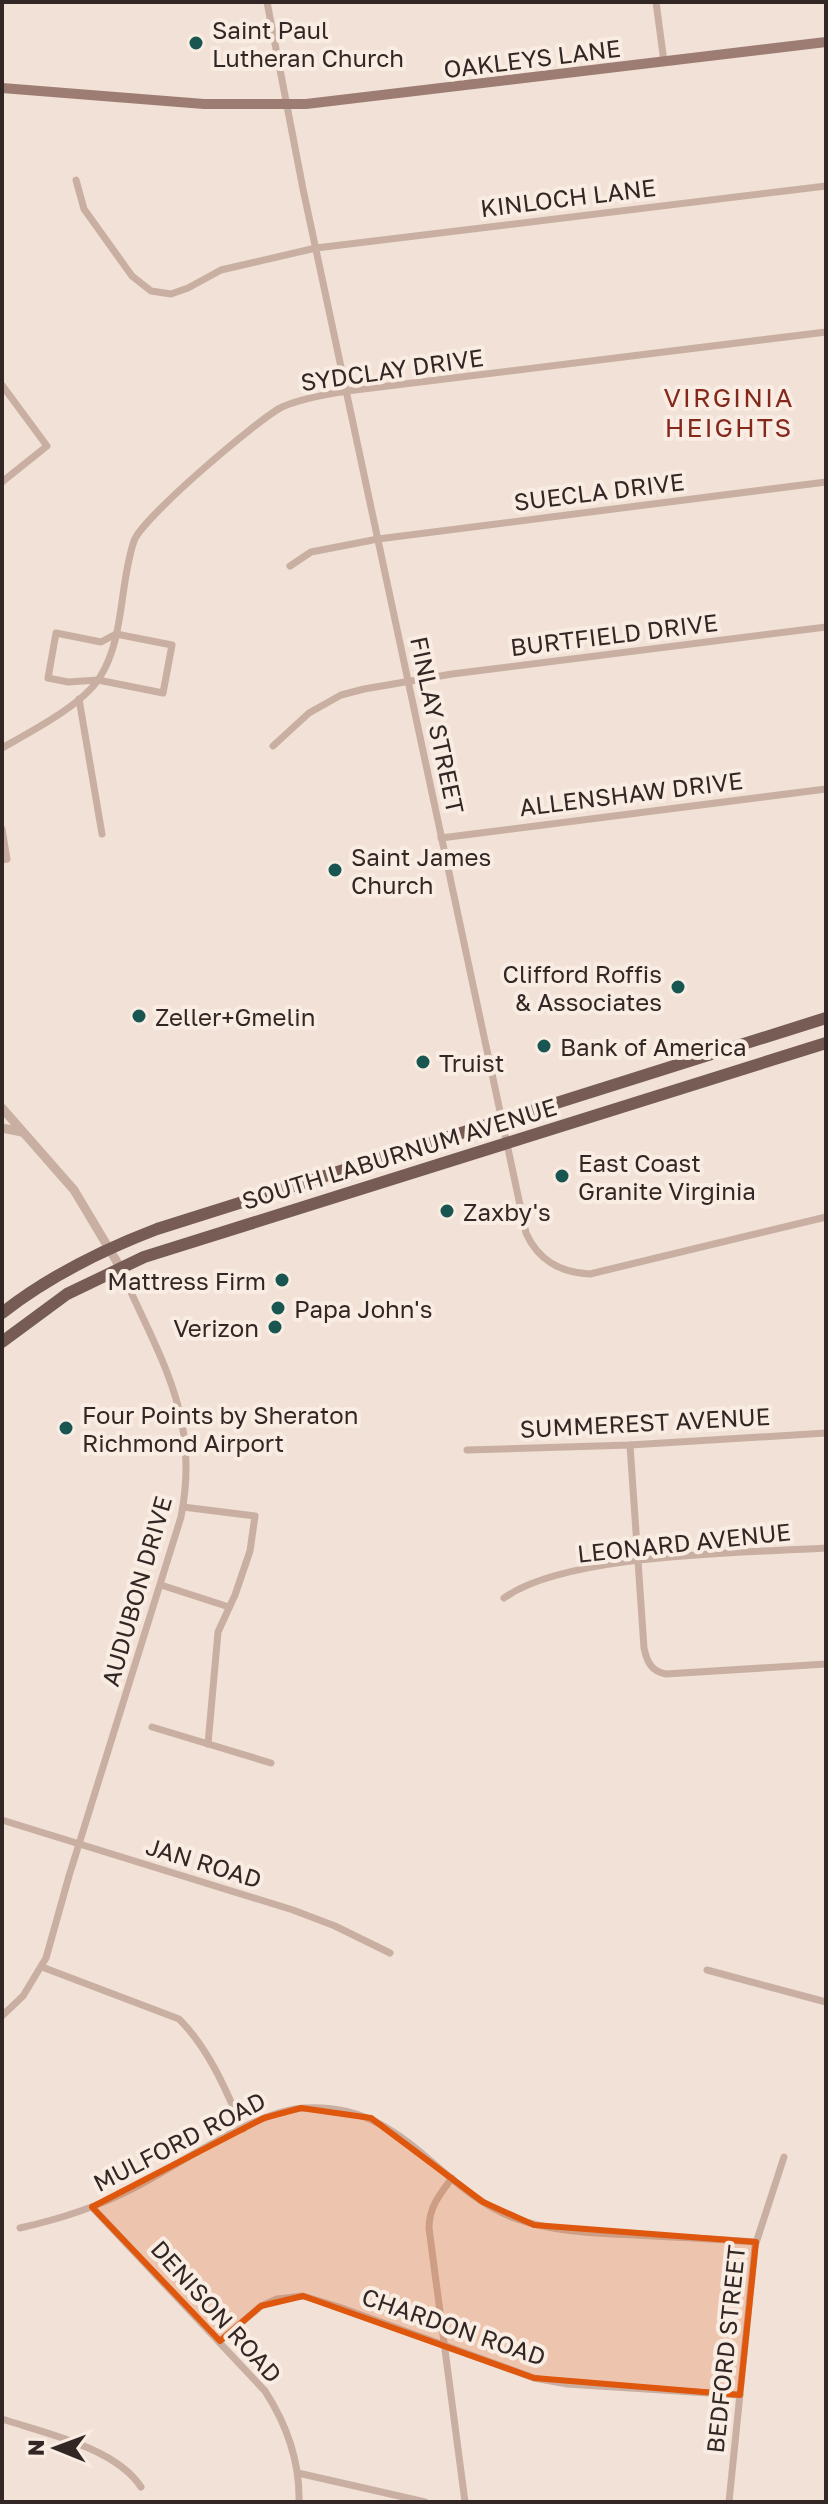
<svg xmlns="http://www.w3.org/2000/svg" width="828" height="2504" font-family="'Golos Text',sans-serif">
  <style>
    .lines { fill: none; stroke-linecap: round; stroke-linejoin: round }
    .minor { stroke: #c9afa2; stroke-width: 7 }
    .tertiary { stroke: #c9afa2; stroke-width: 9 }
    .secondary { stroke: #9d7d73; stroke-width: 10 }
    .primary { stroke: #765c55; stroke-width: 12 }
    .marked { fill: #df560d; fill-opacity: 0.2; stroke: #df560d; stroke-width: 6; stroke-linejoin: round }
    .poi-dot { fill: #195652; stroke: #f9ece2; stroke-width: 3 }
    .labels { text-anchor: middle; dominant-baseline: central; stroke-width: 8; stroke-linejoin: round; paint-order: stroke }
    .poi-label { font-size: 24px; fill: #332725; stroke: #f9ece2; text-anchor: start }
    .street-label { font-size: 24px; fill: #332725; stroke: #f9ece2 }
    .neighbourhood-label { font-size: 26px; letter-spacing: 2px; fill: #84281c; stroke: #f9ece2 }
  </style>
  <rect width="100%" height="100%" fill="#f1e1d6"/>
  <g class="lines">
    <g class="minor">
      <path d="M267,2L303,189L526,1233C538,1260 561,1273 590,1274L826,1217"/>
      <path d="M656,2L664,62"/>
      <path d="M76,180L84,209L132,276L151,291L171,294L188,288L221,270L316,248L826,186"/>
      <path d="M2,385L47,446L2,482"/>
      <path d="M290,566L311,552L378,539L826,482"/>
      <path d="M56,633L101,642L116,634L172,645L163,693L98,680L68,682L48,678Z"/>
      <path d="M79,699L102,834"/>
      <path d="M273,746L309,713L341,695L364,689L452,674L826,627"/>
      <path d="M2,748C30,732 83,705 100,677C125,637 119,585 134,541C141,519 258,419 282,407C303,398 325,395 347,391L826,332"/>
      <path d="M2,829L7,859L2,860"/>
      <path d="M441,838L826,789"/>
      <path d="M630,1445L644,1648C647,1662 651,1671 666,1674L826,1664"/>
      <path d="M467,1450L630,1445L826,1433"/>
      <path d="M183,1507L255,1516L250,1551L235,1595L218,1632L208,1744"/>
      <path d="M161,1585L229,1607"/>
      <path d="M504,1598C566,1553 747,1553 826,1548"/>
      <path d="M152,1727L271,1763"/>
      <path d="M2,1820L293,1910L335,1926L390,1953"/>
      <path d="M42,1967L179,2019C209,2049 226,2090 243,2129"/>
      <path d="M707,1970L826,2002"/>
      <path d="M2,2016L23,1996L46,1958L69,1876L181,1517C201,1416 159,1357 120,1268"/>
      <path d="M452,2178C440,2194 429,2207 429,2228L465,2502"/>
      <path d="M92,2207L265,2391C287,2425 300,2461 299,2502"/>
      <path d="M20,2228C60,2219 98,2207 134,2188C180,2164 255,2111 304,2108C404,2102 433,2186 514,2218C553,2232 593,2233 634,2235C675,2237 715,2239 756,2242"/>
      <path d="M220,2341L261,2306L277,2299L303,2296L339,2307L534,2378L567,2384L740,2395"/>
      <path d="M2,2419C45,2433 116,2448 141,2487"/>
      <path d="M298,2473L425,2502"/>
      <path d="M729,2502L755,2246L784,2157"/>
    </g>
    <g class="tertiary">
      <path d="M2,1108L74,1190L120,1267"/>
      <path d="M2,1128L22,1132"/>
    </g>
    <path class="secondary" d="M2,88L204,104H306L826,42"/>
    <g class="primary">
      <path d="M2,1313C48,1277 102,1250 157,1229L826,1018"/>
      <path d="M2,1342L67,1294L144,1257L826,1043"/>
    </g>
  </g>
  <path class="marked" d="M301,2108L371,2118L483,2202L534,2225L756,2242L740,2395L534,2378L303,2296L261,2306L220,2341L92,2207L264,2118Z"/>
  <g class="poi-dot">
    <circle cx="196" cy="43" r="8"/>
    <circle cx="335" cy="870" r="8"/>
    <circle cx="678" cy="987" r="8"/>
    <circle cx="139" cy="1016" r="8"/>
    <circle cx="544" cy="1046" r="8"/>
    <circle cx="423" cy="1062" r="8"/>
    <circle cx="562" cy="1176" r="8"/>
    <circle cx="447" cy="1211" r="8"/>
    <circle cx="282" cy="1280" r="8"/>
    <circle cx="278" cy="1308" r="8"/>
    <circle cx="275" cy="1327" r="8"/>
    <circle cx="66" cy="1428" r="8"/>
  </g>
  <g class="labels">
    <g class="poi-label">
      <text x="212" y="29">Saint Paul<tspan x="212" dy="28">Lutheran Church</tspan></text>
      <text x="351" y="856">Saint James<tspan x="351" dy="28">Church</tspan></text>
      <text x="662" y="973" text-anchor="end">Clifford Roffis<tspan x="662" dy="28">&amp; Associates</tspan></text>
      <text x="155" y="1016">Zeller+Gmelin</text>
      <text x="560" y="1046">Bank of America</text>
      <text x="439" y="1062">Truist</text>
      <text x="578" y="1162">East Coast<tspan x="578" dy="28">Granite Virginia</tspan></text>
      <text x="463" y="1211">Zaxby's</text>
      <text x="266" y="1280" text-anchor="end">Mattress Firm</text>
      <text x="294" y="1308">Papa John's</text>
      <text x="259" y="1327" text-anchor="end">Verizon</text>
      <text x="82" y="1414">Four Points by Sheraton<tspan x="82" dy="28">Richmond Airport</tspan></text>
    </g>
    <g class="street-label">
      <text transform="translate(532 58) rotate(-7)">OAKLEYS LANE</text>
      <text transform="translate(568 197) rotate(-7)">KINLOCH LANE</text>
      <text transform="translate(392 369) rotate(-8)">SYDCLAY DRIVE</text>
      <text transform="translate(599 491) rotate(-7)">SUECLA DRIVE</text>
      <text transform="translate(614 634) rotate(-7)">BURTFIELD DRIVE</text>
      <text transform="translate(438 725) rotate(78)">FINLAY STREET</text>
      <text transform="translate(631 793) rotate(-7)">ALLENSHAW DRIVE</text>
      <text transform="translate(399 1153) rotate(-17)">SOUTH LABURNUM AVENUE</text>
      <text transform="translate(645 1422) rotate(-3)">SUMMEREST AVENUE</text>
      <text transform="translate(684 1542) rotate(-6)">LEONARD AVENUE</text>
      <text transform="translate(136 1591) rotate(-74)">AUDUBON DRIVE</text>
      <text transform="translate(204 1862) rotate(17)">JAN ROAD</text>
      <text transform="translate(179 2141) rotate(-27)">MULFORD ROAD</text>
      <text transform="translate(217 2311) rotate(48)">DENISON ROAD</text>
      <text transform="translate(454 2326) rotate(19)">CHARDON ROAD</text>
      <text transform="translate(725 2349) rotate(-84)">BEDFORD STREET</text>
    </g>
    <g class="neighbourhood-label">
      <text x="729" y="397">VIRGINIA<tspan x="729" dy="30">HEIGHTS</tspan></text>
    </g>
  </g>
  <rect width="828" height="2504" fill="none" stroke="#332725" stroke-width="8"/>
  <g transform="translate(56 2448) rotate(271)" stroke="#f9ece2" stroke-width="6" paint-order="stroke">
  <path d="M0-6L14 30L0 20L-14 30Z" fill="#332725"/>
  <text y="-12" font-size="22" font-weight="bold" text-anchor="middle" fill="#332725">N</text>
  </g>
</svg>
